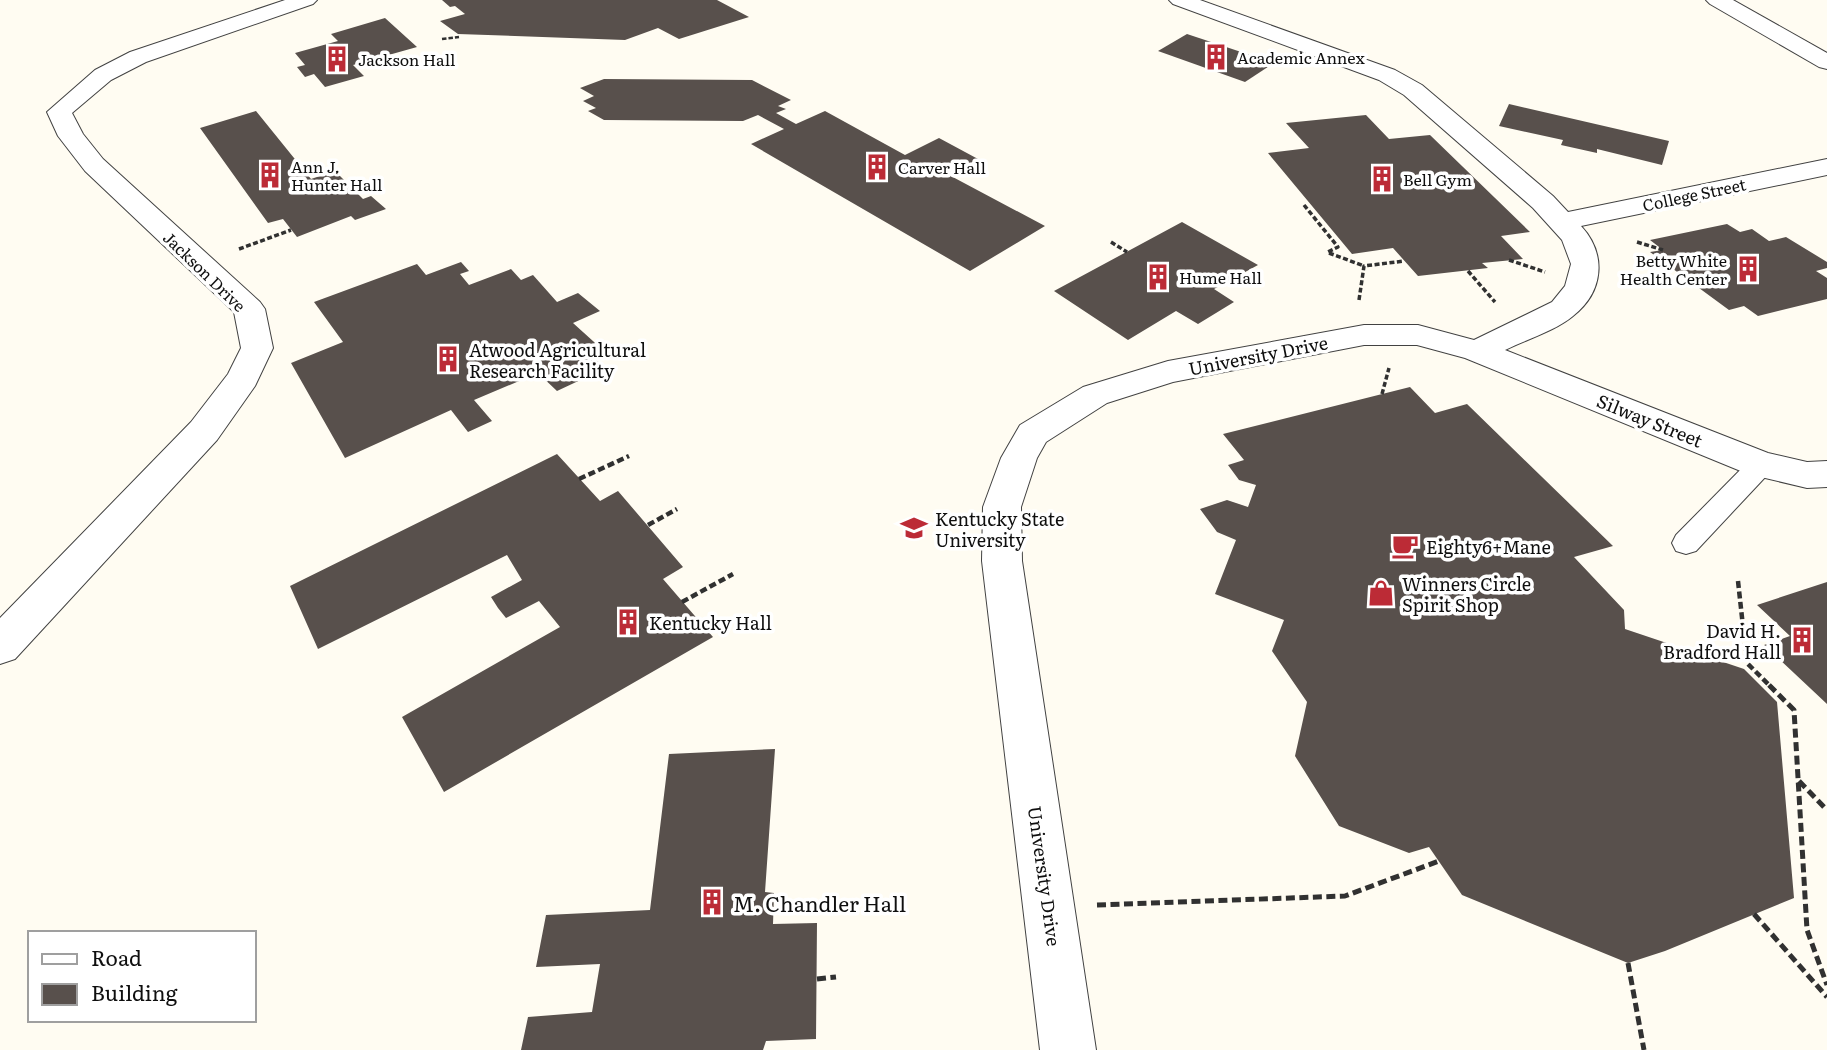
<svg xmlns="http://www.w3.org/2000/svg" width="1827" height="1050" font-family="Literata,serif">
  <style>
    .building { fill: #58504c }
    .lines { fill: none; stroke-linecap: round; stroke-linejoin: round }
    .lane-casing { stroke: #424242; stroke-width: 2 }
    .street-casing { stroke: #424242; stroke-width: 2 }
    .path-far3 { stroke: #313131; stroke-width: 2.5; stroke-dasharray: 4.5 2; stroke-linecap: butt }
    .path-far2 { stroke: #313131; stroke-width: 3.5; stroke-dasharray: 5 2.5; stroke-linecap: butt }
    .path-far1 { stroke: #313131; stroke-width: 4.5; stroke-dasharray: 7 3.5; stroke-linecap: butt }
    .path { stroke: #313131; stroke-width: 5; stroke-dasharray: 9 4.5; stroke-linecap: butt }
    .lane { fill: #fff; fill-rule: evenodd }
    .street { fill: #fff; fill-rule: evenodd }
    .labels { text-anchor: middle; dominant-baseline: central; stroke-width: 7; stroke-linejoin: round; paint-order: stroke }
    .far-poi-label { font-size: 16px; fill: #0f0f0f; stroke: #fff; text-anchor: start }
    .far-street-label { font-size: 16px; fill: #0f0f0f; stroke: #fff }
    .poi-label { font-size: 18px; fill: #0f0f0f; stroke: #fff; text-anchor: start }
    .street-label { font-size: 18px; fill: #0f0f0f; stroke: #fff }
    .near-poi-label { font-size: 21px; fill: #0f0f0f; stroke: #fff; text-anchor: start }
  </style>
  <rect width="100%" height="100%" fill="#fffcf2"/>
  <g class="building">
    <path d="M442,0H717L749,17L679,39L658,28L625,40L458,34L440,21L465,14L455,6L450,7Z"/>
    <path d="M385,18L417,47L353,65L364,76L325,87L314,74L305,77L297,67L305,65L295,53L338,41L331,34Z"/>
    <path d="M1187,34L1274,63L1245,82L1158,51Z"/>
    <path d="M604,79L752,80L791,100L778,106L786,109L776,113L796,124L825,111L905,155L939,138L978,159L949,175L1045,226L970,271L751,144L784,129L758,115L743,121L604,120L588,111L596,108L583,101L594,96L580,88Z"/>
    <path d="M1509,104L1669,141L1662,165L1597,149V153L1561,145L1563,140L1499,126Z"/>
    <path d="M256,111L311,179L335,171L363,199L371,196L386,209L355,220L351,216L297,237L283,219L268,223L200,128Z"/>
    <path d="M1366,115L1389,139L1430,135L1530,232L1501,236L1523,259L1482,263L1488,268L1418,276L1393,248L1352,254L1268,153L1309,148L1286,123Z"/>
    <path d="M1182,222L1258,265L1214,289L1234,302L1198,324L1176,311L1128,340L1054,291Z"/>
    <path d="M1727,224L1740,232L1752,229L1769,241L1786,237L1827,262V268L1816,271L1827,278V299L1758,316L1744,306L1729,310L1650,252L1663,250L1650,240Z"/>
    <path d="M461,262L469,271L460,274L469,285L511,269L521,280L533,275L557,302L578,293L600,311L573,323L604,351L591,356L606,368L557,391L538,373L474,400L492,421L468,432L451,410L345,458L291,363L343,342L314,302L417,264L426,275Z"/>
    <path d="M1410,387L1435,413L1467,404L1613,546L1574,557L1624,610L1625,629L1744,669L1777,702L1794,898L1665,951L1628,963L1462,895L1429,847L1409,853L1339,826L1295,756L1307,702L1272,651L1284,620L1215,594L1236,540L1217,532L1200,509L1227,500L1248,507L1256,485L1239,480L1228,465L1244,460L1223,434Z"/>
    <path d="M557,454L600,501L618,491L683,567L663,579L713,637L444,792L402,717L560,627L539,601L506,618L498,608L491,597L522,580L507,555L318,649L290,586Z"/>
    <path d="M1827,582V704L1764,645L1790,636L1757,605Z"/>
    <path d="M775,749L765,892L774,893L773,924L817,923L816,1039L766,1041L763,1050H521L528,1017L592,1012L600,964L536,967L546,915L650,910L669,754Z"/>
  </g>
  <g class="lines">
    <g class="lane-casing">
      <path id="lane" d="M1761,455L1770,458L1774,465L1770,472L1696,551L1686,554L1676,551L1672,543L1676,535L1752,458Z"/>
    </g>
    <g class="street-casing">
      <g id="street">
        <path d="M285,0H317L313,4L146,62L111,80L72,113L83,134L103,159L260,302L265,309L273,348L255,386L217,440L15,659L0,664V618L191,422L228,374L241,348L234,312L85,171L58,136L47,112L95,70L130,52Z"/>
        <path d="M1169,0H1200L1395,70L1422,85L1553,196L1568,212L1827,159V175L1581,226C1607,254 1604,292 1573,316C1555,331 1527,339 1505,350L1768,453L1807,462L1827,461V487L1807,488L1748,474L1465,358L1417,345H1364L1173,382L1107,403L1046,442L1037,458L1021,507L1022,561L1096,1050H1040L982,561L983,507L1001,458L1020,425L1083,387L1168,361L1364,325H1418L1474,340L1552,302L1565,286L1571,264L1562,240L1533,208L1404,95L1379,80L1173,4Z"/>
        <path d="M1706,0H1733L1827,53V69L1819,67L1710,4Z"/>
      </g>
    </g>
    <g class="path-far3">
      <path d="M442,39L459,37"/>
      <path d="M438,58L452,60"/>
    </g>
    <g class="path-far2">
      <path d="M1304,205L1338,247L1328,252"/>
      <path d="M1111,242L1127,252"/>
      <path d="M1637,242L1663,250"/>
      <path d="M239,249L291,230"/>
      <path d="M1329,253L1364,266"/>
      <path d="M1509,260L1545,272"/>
      <path d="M1468,271L1495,302"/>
      <path d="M1359,300L1364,266L1404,261"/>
      <path d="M1382,394L1389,368"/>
    </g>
    <g class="path-far1">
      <path d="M579,479L629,456"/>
      <path d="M648,525L677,509"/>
      <path d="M1738,581L1747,663L1771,687"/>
      <path d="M682,602L733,574"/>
    </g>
    <g class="path">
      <path d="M1769,685L1794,710L1807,930L1827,985"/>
      <path d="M1799,781L1827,810"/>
      <path d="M1097,905L1345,896L1439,861"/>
      <path d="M1754,914L1827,997"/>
      <path d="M1628,963L1644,1050"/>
      <path d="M817,979L836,977"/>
    </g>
    <use href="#lane" class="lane"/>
    <use href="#street" class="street"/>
  </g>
  <defs>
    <g id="building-bare" transform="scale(2.1)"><path d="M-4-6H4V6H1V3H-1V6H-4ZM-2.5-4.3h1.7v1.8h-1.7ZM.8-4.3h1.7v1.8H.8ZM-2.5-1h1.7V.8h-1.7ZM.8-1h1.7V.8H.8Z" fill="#bc2b36" stroke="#fff" stroke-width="2.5" paint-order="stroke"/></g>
    <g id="university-bare" transform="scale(2.1)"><path d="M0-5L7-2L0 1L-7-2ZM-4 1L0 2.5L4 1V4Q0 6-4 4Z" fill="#bc2b36" stroke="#fff" stroke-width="2.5" paint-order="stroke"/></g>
    <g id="cafe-bare" transform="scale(2.1)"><path d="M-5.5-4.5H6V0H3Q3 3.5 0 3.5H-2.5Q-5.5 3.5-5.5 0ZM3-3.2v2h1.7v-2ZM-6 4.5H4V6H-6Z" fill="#bc2b36" stroke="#fff" stroke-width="2.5" paint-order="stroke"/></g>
    <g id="shop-bare" transform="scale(2.1)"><path d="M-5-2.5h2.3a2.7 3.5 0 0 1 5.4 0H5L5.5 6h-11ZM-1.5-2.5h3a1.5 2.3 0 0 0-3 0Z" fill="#bc2b36" stroke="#fff" stroke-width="2.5" paint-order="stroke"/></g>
  </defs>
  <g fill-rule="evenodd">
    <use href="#building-bare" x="1216" y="57"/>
    <use href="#building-bare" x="337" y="59"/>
    <use href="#building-bare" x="877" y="167"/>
    <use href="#building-bare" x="270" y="175"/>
    <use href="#building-bare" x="1382" y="179"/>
    <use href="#building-bare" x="1748" y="269"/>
    <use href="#building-bare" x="1158" y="277"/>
    <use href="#building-bare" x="448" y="359"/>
    <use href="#university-bare" x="914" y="528"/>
    <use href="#cafe-bare" x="1405" y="546"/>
    <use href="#shop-bare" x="1381" y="593"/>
    <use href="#building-bare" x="628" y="622"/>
    <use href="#building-bare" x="1802" y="640"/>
    <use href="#building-bare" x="712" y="902"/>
  </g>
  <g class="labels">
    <g class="far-poi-label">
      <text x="1237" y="57">Academic Annex</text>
      <text x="358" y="59">Jackson Hall</text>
      <text x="291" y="166">Ann J.<tspan x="291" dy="18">Hunter Hall</tspan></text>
      <text x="898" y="167">Carver Hall</text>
      <text x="1403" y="179">Bell Gym</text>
      <text x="1727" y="260" text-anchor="end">Betty White<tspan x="1727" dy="18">Health Center</tspan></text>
      <text x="1179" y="277">Hume Hall</text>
    </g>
    <g class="far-street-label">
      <text transform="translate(1694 194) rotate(-12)">College Street</text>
      <text transform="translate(205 271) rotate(44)">Jackson Drive</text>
    </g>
    <g class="poi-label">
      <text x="469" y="349">Atwood Agricultural<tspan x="469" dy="21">Research Facility</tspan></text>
      <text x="935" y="518">Kentucky State<tspan x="935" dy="21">University</tspan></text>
      <text x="1426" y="546">Eighty6+Mane</text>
      <text x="1402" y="583">Winners Circle<tspan x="1402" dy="21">Spirit Shop</tspan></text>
      <text x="649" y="622">Kentucky Hall</text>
      <text x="1781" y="630" text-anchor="end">David H.<tspan x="1781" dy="21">Bradford Hall</tspan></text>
    </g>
    <g class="street-label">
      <text transform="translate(1258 355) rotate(-11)">University Drive</text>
      <text transform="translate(1650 420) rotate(22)">Silway Street</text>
      <text transform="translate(1045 876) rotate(82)">University Drive</text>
    </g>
    <g class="near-poi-label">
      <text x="733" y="902">M. Chandler Hall</text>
    </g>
  </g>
  <rect x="28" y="931" width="228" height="91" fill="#ffffff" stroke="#9f9f9f" stroke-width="2"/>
  <rect x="42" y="954" width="35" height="10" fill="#ffffff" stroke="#9f9f9f" stroke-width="2"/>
  <text x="91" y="966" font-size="21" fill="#0f0f0f">Road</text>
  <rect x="42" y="984" width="35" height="21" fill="#58504c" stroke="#9f9f9f" stroke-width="2"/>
  <text x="91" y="1001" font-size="21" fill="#0f0f0f">Building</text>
</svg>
